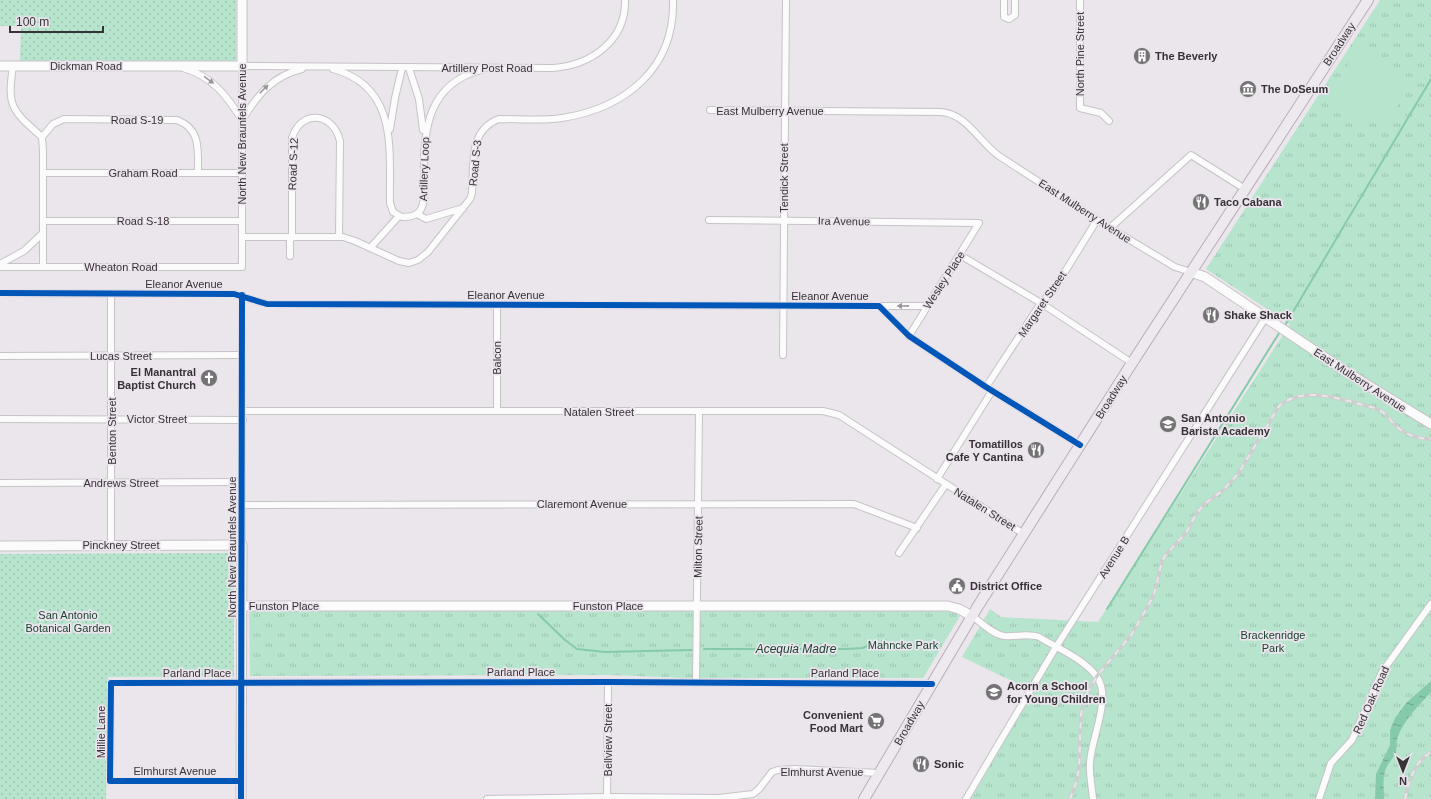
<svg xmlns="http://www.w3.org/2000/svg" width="1431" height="799" font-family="Helvetica,sans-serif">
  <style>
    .grass { fill: url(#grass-dots) }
    .park { fill: url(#park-tufts) }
    .pitch { fill: #b6e4cc }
    .water { fill: url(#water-ripples) }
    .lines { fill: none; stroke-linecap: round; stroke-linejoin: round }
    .stream { stroke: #86cba9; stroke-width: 2 }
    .street-casing { stroke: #c6c3c7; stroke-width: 8 }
    .secondary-casing { stroke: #c6c3c7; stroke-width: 11 }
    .primary-casing { stroke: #b7adba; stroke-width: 12 }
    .street { stroke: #fcfbfc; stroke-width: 6 }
    .secondary { stroke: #fcfbfc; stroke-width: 9 }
    .primary { stroke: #eee9ef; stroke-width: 10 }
    .rail-casing { stroke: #cfcecf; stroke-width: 3.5 }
    .rail { stroke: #ebe4ed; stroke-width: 2; stroke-dasharray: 6; stroke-linecap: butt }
    .cycleway-casing { stroke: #ebe4ed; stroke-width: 8 }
    .cycleway { stroke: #0057b8; stroke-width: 6 }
    .oneway { fill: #999799 }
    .labels { text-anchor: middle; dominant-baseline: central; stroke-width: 3.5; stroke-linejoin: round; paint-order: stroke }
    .street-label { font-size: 11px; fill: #363336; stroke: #ebe4ed }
    .poi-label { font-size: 11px; font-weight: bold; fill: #363336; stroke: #ebe4ed; text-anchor: start }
    .park-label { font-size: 11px; fill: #18432e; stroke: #ebe4ed }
    .water-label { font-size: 12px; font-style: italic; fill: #1a4530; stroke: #ebe4ed }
  </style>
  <defs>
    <pattern id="grass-dots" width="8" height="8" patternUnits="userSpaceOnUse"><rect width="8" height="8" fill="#b6e4cc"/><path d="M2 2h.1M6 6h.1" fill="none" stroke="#9dc4b0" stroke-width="1.8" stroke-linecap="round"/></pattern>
    <pattern id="park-tufts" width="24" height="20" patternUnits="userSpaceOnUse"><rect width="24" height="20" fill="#b6e4cc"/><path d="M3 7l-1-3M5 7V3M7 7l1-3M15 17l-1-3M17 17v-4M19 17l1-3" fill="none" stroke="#9dc4b0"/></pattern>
    <pattern id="water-ripples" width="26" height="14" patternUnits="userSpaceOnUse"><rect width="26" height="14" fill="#86cba9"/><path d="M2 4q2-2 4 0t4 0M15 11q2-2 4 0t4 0" fill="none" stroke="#6ea58a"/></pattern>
  </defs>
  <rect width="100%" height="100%" fill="#eae6eb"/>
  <g class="grass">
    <path d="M0,0H236V60L232,63L20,62L21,26H0Z"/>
    <path d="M234,553V677H108L106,799H0V554Z"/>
  </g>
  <g class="park">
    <path d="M1380,0H1431V799H971L1033,691L962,657L990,609L1001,617L1098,622L1290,324L1206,269Z"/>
    <path d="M249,610L950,611L960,616L923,678H689L609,675L250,676Z"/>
  </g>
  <path class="pitch" d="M1362,50L1371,52L1411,85L1392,114L1384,121L1369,123L1356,122L1324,102L1357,52Z"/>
  <path class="water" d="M1431,681V692C1419,705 1402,722 1397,740C1396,744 1397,748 1396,752C1393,759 1389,762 1386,768C1382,777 1384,789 1384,799H1375L1376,774L1390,745V730L1395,718L1407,702Z"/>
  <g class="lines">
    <g class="stream">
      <path d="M1284,327L1431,79"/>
      <path d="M1107,609L1281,330"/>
      <path d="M538,614L565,640L577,649L605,652L692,650"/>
      <path d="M704,649H846L862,648L886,640"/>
    </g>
    <g class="street-casing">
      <g id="street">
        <path d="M1004,0V17L1009,19L1015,15V0"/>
        <path d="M1080,0V108L1101,113L1109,121"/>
        <path d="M13,66C7,106 11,110 42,137L43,151V267"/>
        <path d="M183,68C212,76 227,96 242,120C257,96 272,76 302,69"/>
        <path d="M409,68L419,99L423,130"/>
        <path d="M333,69C399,87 389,150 390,203L393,212L402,217C409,217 418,216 421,209C426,200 424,186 424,176C423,130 428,84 481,70"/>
        <path d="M710,110L941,112C967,114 979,142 999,156L1110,228L1175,267L1191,272"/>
        <path d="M390,129L395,98L402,68"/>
        <path d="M42,137L53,124L64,119L177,120C201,129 198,150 198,173"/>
        <path d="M43,173H242"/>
        <path d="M417,214L426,219L463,208"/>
        <path d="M709,220L979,223L909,336"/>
        <path d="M43,221H242"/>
        <path d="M1110,228L1191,155L1245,189"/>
        <path d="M242,237H343L355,241L399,261L409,263L418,260L428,252L470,199L472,193C474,166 468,130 499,119C519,119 542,121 562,118C626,108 675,68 673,0"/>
        <path d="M292,238V138C301,109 333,112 340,141L339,237"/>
        <path d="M371,247L399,216"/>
        <path d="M960,255L1041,303L1132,363"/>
        <path d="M290,256V238"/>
        <path d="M0,264L24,251L43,233"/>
        <path d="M0,267H242V66L553,68C591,65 626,41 625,0"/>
        <path d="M0,293L234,294L267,304L879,306L909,336L986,387L1080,445"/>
        <path d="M497,306V411"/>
        <path d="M879,306H927"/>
        <path d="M783,355L786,0"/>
        <path d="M0,356L242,355"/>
        <path d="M986,387L1041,303L1053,291L1097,220"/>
        <path d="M243,411H823L839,415L1024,534"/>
        <path d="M0,419L243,420"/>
        <path d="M937,479L992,391"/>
        <path d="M0,483L242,482"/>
        <path d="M242,505L854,504L917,528"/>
        <path d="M242,545V295"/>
        <path d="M111,546V293"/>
        <path d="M899,553L946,484"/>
        <path d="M972,616C982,623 992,634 1004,636C1016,637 1027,633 1039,637C1057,648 1084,659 1097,677C1112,698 1091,738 1090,763C1089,774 1092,787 1093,799"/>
        <path d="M696,683L699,412"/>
        <path d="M241,781H110L111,683L608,682L932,684"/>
        <path d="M487,799L607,797L719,798L753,794L759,789L772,772L778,770L795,769L879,773"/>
        <path d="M607,799L608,682"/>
        <path d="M966,799L1056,647L1266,317"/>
        <path d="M1319,799L1331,763L1352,740L1382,672L1431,604"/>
      </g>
    </g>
    <g class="secondary-casing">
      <g id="secondary">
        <path d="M0,66H242V0"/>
        <path d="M1191,272L1205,277L1348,373L1431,424"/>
        <path d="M0,546L242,545L241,799"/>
        <path d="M242,606H948L959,609L972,616"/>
      </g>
    </g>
    <g class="primary-casing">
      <path id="primary" d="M864,799L978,606L1132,363L1368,0"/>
    </g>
    <use href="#street" class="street"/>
    <use href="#secondary" class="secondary"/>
    <use href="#primary" class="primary"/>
    <g class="rail-casing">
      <g id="rail">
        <path d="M1070,799L1076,783L1079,768L1081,714L1086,695L1097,676L1132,634L1154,595L1162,561L1167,553L1186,533L1195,516L1203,505L1222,491L1238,474L1279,406C1301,388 1328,396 1353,402C1361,405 1372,406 1379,410C1385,413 1389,418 1393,423C1405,435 1415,438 1431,439"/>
        <path d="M1405,799C1409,781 1414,762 1431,752"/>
      </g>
    </g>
    <use href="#rail" class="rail"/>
    <g class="cycleway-casing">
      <g id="cycleway">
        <path d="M0,293L234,294L267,304L879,306L909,336L986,387L1080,445"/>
        <path d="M241,781H110L111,683L608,682L932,684"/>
        <path d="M241,799L242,295"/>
      </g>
    </g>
    <use href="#cycleway" class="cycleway"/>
  </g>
  <defs><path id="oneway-solid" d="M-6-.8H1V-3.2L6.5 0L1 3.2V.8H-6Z"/></defs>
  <g class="oneway">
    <use href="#oneway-solid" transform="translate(209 80) rotate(36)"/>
    <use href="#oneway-solid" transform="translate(264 89) rotate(-45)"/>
    <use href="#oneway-solid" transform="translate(903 306) rotate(179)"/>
  </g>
  <defs>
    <g id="building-disc" transform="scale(0.9)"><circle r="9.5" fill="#757275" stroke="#ebe4ed"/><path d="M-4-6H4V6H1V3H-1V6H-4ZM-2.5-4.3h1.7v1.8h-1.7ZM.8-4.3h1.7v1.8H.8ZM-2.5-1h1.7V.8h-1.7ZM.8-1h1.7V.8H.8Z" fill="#fff"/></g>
    <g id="museum-disc" transform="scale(0.9)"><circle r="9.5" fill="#757275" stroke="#ebe4ed"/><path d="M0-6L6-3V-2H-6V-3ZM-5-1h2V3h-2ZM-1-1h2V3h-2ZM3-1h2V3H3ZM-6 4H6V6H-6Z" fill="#fff"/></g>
    <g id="restaurant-disc" transform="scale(0.9)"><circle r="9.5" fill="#757275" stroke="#ebe4ed"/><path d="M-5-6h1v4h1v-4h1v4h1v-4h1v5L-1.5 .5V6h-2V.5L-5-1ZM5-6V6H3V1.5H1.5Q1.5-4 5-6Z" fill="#fff"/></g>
    <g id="church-disc" transform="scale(0.9)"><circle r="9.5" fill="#757275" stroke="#ebe4ed"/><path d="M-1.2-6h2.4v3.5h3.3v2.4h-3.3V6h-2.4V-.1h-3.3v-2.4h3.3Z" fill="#fff"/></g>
    <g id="school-disc" transform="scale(0.9)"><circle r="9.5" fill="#757275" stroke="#ebe4ed"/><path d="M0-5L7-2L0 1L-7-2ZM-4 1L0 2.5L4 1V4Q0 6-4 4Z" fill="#fff"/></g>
    <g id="civic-disc" transform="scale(0.9)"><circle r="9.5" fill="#757275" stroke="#ebe4ed"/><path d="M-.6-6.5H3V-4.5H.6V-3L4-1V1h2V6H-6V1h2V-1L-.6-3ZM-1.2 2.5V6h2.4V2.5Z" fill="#fff"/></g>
    <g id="supermarket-disc" transform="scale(0.9)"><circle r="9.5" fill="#757275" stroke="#ebe4ed"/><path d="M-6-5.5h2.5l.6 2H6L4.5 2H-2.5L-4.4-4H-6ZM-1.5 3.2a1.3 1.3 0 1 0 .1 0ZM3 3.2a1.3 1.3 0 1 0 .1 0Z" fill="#fff"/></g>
  </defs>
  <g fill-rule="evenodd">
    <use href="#building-disc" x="1142" y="56"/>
    <use href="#museum-disc" x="1248" y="89"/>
    <use href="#restaurant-disc" x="1201" y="202"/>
    <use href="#restaurant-disc" x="1211" y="315"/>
    <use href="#church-disc" x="209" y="378"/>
    <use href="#school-disc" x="1168" y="424"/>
    <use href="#restaurant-disc" x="1036" y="450"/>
    <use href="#civic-disc" x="957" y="586"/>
    <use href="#school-disc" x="994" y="692"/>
    <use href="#supermarket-disc" x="876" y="721"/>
    <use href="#restaurant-disc" x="921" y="764"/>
  </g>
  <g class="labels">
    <g class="street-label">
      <text transform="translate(1339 44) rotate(-57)">Broadway</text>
      <text transform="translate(1080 54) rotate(-90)">North Pine Street</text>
      <text x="86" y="66">Dickman Road</text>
      <text x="487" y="68">Artillery Post Road</text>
      <text x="770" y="111">East Mulberry Avenue</text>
      <text x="137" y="120">Road S-19</text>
      <text transform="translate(242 134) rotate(-90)">North New Braunfels Avenue</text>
      <text transform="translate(475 163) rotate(-84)">Road S-3</text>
      <text transform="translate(293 164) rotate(-88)">Road S-12</text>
      <text transform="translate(424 169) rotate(-88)">Artillery Loop</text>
      <text x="143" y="173">Graham Road</text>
      <text transform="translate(784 178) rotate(-90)">Tendick Street</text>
      <text transform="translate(1085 211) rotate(33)">East Mulberry Avenue</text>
      <text x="143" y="221">Road S-18</text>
      <text transform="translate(844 221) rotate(1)">Ira Avenue</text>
      <text x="121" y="267">Wheaton Road</text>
      <text transform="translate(944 280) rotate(-57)">Wesley Place</text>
      <text x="184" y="284">Eleanor Avenue</text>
      <text x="506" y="295">Eleanor Avenue</text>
      <text x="830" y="296">Eleanor Avenue</text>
      <text transform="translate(1042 304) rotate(-56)">Margaret Street</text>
      <text x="121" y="356">Lucas Street</text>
      <text transform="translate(497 358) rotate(-90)">Balcon</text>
      <text transform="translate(1360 380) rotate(33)">East Mulberry Avenue</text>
      <text transform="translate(1111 397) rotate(-58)">Broadway</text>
      <text x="599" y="412">Natalen Street</text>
      <text x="157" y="419">Victor Street</text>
      <text transform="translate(112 431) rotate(-90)">Benton Street</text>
      <text x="121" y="483">Andrews Street</text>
      <text x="582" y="504">Claremont Avenue</text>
      <text transform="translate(985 509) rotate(32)">Natalen Street</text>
      <text x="121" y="545">Pinckney Street</text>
      <text transform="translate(232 547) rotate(-90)">North New Braunfels Avenue</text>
      <text transform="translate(698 547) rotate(-89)">Milton Street</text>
      <text transform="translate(1114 557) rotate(-58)">Avenue B</text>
      <text x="284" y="606">Funston Place</text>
      <text x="608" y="606">Funston Place</text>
      <text x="521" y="672">Parland Place</text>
      <text x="197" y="673">Parland Place</text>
      <text x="845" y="673">Parland Place</text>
      <text transform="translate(1371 700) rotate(-66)">Red Oak Road</text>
      <text transform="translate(909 723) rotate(-60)">Broadway</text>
      <text transform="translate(101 732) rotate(-90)">Millie Lane</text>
      <text transform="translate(608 740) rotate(-90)">Bellview Street</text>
      <text x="175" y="771">Elmhurst Avenue</text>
      <text x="822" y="772">Elmhurst Avenue</text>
    </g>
    <g class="poi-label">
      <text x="1155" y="56">The Beverly</text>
      <text x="1261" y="89">The DoSeum</text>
      <text x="1214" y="202">Taco Cabana</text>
      <text x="1224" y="315">Shake Shack</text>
      <text x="196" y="372" text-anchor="end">El Manantral<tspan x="196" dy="13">Baptist Church</tspan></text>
      <text x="1181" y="418">San Antonio<tspan x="1181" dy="13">Barista Academy</tspan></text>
      <text x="1023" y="444" text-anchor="end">Tomatillos<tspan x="1023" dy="13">Cafe Y Cantina</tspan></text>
      <text x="970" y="586">District Office</text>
      <text x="1007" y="686">Acorn a School<tspan x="1007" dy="13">for Young Children</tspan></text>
      <text x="863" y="715" text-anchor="end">Convenient<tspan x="863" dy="13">Food Mart</tspan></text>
      <text x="934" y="764">Sonic</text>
    </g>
    <g class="park-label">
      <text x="68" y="615">San Antonio<tspan x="68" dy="13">Botanical Garden</tspan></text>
      <text x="1273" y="635">Brackenridge<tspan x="1273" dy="13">Park</tspan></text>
      <text x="903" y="645">Mahncke Park</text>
    </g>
    <g class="water-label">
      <text x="796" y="649">Acequia Madre</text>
    </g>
  </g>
  <g transform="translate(1403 771) rotate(180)" stroke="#ebe4ed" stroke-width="3" paint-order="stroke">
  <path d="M0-3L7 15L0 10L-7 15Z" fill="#363336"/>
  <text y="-6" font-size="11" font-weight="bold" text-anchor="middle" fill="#363336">N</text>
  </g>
  <path d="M10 26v6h93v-6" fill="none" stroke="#363336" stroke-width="2"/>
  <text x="16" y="26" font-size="12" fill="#363336" stroke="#ebe4ed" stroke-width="3" paint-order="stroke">100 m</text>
</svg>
